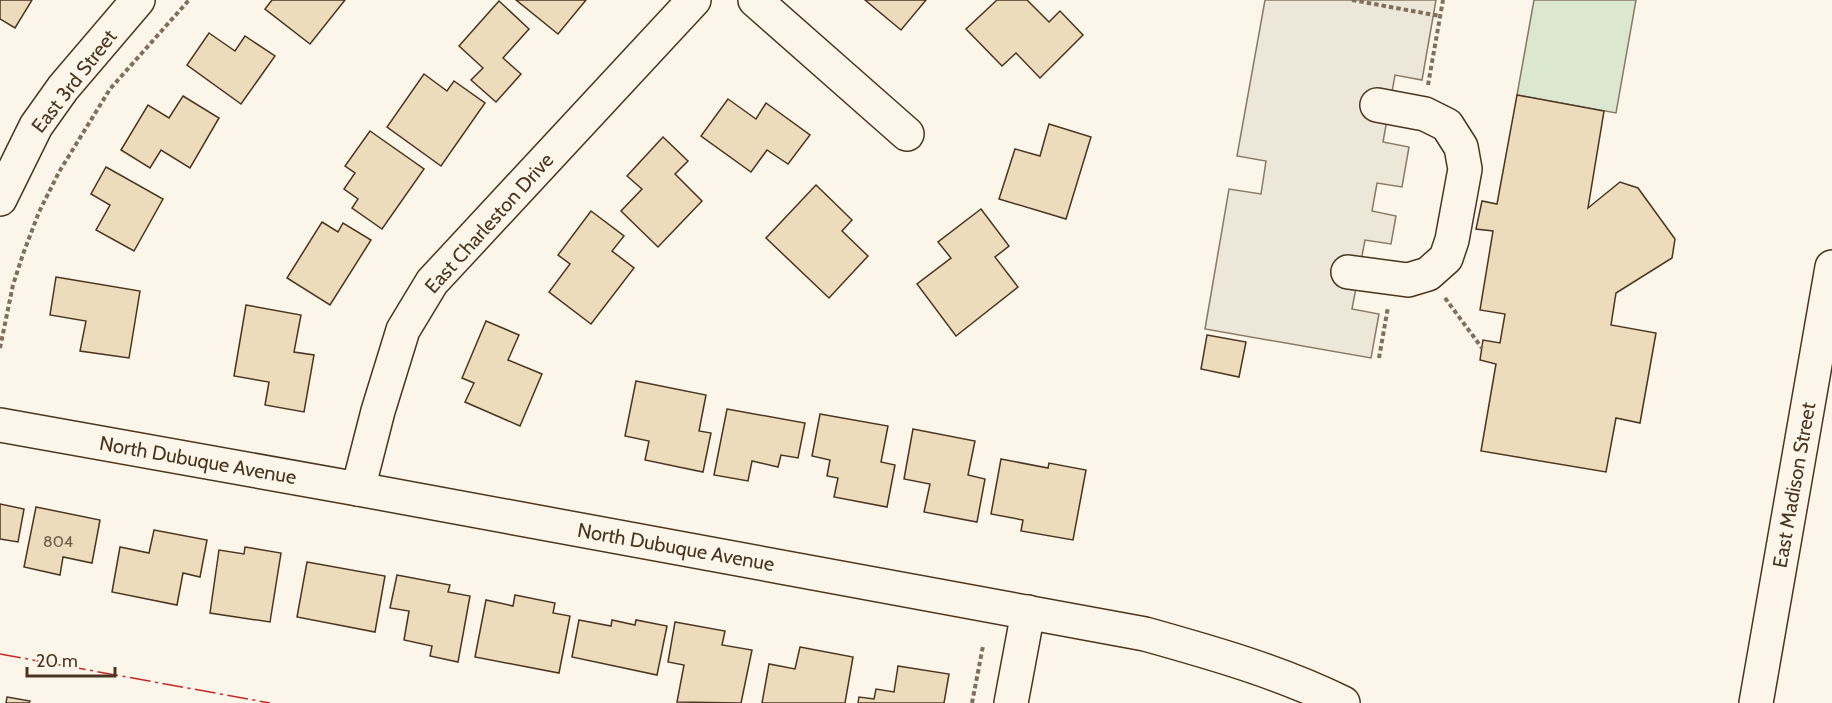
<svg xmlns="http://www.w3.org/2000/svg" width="1832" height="703" font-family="Cabin,sans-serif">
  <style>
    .green { fill: #dce7d0; stroke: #887966; stroke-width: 1.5 }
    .parking { fill: #ede7d9; stroke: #887966; stroke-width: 1.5 }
    .building { fill: #ecdcbc; stroke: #4a3520; stroke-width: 1.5 }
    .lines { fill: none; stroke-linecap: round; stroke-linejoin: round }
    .minor-casing { stroke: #4a3520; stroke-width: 36 }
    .major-casing { stroke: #4a3520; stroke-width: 36 }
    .path { stroke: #7f6f5c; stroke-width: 4; stroke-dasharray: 4.5 3; stroke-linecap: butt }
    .minor { stroke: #fbf6e9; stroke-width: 33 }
    .major { stroke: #fbf6e9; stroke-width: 33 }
    .power { stroke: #c62828; stroke-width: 1.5; stroke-dasharray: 21 4.5 3 4.5; stroke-linecap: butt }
    .labels { text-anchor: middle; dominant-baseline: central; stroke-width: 4.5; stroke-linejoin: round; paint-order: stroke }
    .number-label { font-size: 16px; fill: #725f47 }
    .street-label { font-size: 20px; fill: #4a3520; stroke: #fbf6e9 }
  </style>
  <rect width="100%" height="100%" fill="#fbf6e9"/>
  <path class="green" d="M1534,0H1636L1616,113L1517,95Z"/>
  <path class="parking" d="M1265,0H1436L1422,80L1395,75L1383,142L1409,147L1402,187L1377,183L1372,211L1396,216L1391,244L1365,240L1352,309L1379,314L1371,358L1205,329L1229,189L1261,194L1266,161L1237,156Z"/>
  <g class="building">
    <path d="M0,0H32L15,28L0,19Z"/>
    <path d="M272,0H345L310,44L265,9Z"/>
    <path d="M516,0H586L558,34Z"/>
    <path d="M865,0H926L901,30Z"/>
    <path d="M997,0H1027L1049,22L1060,11L1083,35L1040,78L1016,53L1002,66L966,29Z"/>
    <path d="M499,1L529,29L503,58L521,74L496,102L471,80L483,68L459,46Z"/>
    <path d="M209,33L235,51L245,36L275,56L241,104L187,65Z"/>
    <path d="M424,74L447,91L454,81L485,103L441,166L387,127Z"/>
    <path d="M1517,95L1604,111L1588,208L1620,182L1638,188L1675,239L1672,258L1616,293L1611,325L1656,333L1640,423L1616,418L1606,472L1481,451L1496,364L1480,360L1483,340L1500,343L1505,314L1480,310L1493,231L1476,229L1482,201L1497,204Z"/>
    <path d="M183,96L219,118L190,168L161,150L150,168L121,150L148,105L169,118Z"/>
    <path d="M728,99L756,119L766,103L810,135L788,164L767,150L751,172L701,136Z"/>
    <path d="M1049,124L1091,137L1066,219L999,199L1015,149L1040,156Z"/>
    <path d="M370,131L424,169L382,229L352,208L358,199L344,189L355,173L345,166Z"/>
    <path d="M663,137L688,161L675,174L702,201L658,247L621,211L642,189L627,176Z"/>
    <path d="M106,167L163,199L134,251L96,230L110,205L91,194Z"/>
    <path d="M816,185L852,220L842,231L868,256L829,298L766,238Z"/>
    <path d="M981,209L1009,246L995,257L1018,287L956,336L917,284L951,258L938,242Z"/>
    <path d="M591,211L624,236L612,251L634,268L591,324L549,292L570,264L558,255Z"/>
    <path d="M322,222L338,232L343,223L371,240L330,305L287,278Z"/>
    <path d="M56,277L140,291L129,358L80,351L86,321L50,315Z"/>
    <path d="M246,305L301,315L294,352L314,355L304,412L265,405L269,382L234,376Z"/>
    <path d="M486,321L519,335L508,360L542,374L520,426L465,402L474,383L462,378Z"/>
    <path d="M1207,335L1246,342L1239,377L1201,369Z"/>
    <path d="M636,381L706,395L699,431L711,433L703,472L645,460L649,441L625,436Z"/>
    <path d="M727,409L805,423L798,458L781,455L778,467L752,461L748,481L714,475Z"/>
    <path d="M820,414L888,426L881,462L895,465L887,507L834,497L838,478L827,476L830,460L812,456Z"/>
    <path d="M913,429L975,441L968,475L985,479L977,522L924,512L930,484L904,479Z"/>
    <path d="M1001,459L1048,468L1049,463L1086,470L1073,540L1021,531L1023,520L991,514Z"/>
    <path d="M0,504L24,509L18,542L0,539Z"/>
    <path d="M36,507L100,520L92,563L63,557L60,575L24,567Z"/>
    <path d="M154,530L207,540L200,577L183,573L177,605L112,592L120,547L149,553Z"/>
    <path d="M245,547L281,553L270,622L210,613L219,550L244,554Z"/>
    <path d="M307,562L385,576L375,632L297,617Z"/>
    <path d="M397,575L450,585L448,592L470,596L458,662L430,656L432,646L404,640L409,611L390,608Z"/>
    <path d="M515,595L555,603L553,613L570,616L559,673L475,657L486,600L513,606Z"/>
    <path d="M579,620L611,626L612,620L635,625L636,620L667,626L657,675L572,657Z"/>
    <path d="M675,622L725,631L722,645L752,650L741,703L677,702L684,665L668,662Z"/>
    <path d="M800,647L853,657L845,703H762L769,664L795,669Z"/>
    <path d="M898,666L949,674L944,703H858L859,697L874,699L876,689L894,692Z"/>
    <path d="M7,697L30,701L29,703H6Z"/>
  </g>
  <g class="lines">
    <g class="minor-casing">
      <g id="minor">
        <path d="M755,0L907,134"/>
        <path d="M0,199L36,126L63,88L138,0"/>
        <path d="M1348,272L1408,280L1428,274L1446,258L1452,240L1465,169L1461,147L1447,125L1425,114L1377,105"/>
        <path d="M0,425L358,489L1145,634C1213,653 1280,672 1343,703"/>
        <path d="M358,489L378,411L403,330L432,282L694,0"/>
        <path d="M1011,703L1028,612"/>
      </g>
    </g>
    <g class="major-casing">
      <path id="major" d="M1756,703L1832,267"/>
    </g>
    <g class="path">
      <path d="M1352,0L1440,16"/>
      <path d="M1428,85L1443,0"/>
      <path d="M1445,298L1482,348"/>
      <path d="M0,348L13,285L23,254L39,212L59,172L110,89L189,0"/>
      <path d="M1379,358L1388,307"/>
      <path d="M972,703L983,646"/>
    </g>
    <use href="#minor" class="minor"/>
    <use href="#major" class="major"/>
    <path class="power" d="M0,654L270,703"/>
  </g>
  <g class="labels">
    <g class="number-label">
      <text x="58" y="541">804</text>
    </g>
    <g class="street-label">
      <text transform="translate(74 81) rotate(-52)">East 3rd Street</text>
      <text transform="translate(489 223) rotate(-48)">East Charleston Drive</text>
      <text transform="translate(198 460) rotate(10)">North Dubuque Avenue</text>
      <text transform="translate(1794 485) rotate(-80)">East Madison Street</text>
      <text transform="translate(676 547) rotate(10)">North Dubuque Avenue</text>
    </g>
  </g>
  <path d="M27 667v9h88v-9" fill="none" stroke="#4a3520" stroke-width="3"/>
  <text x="36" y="667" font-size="18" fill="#4a3520" stroke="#fbf6e9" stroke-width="4.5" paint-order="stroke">20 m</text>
</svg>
